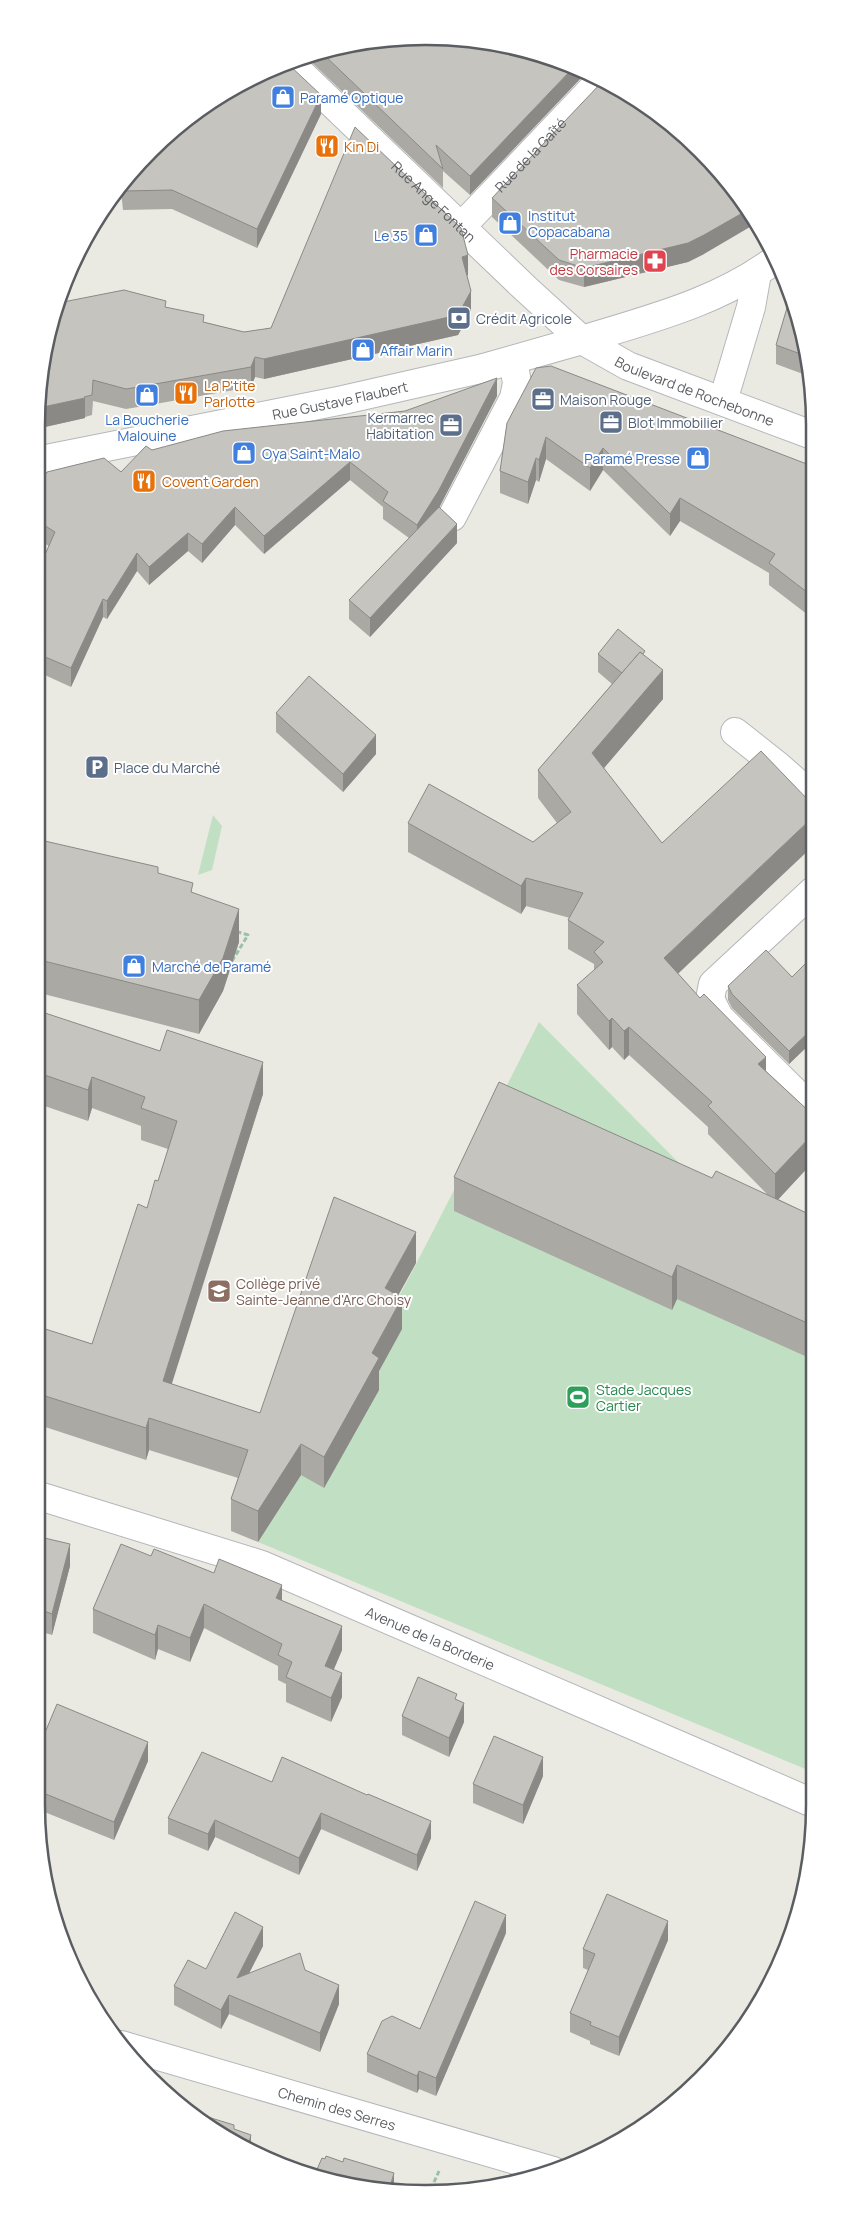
<svg xmlns="http://www.w3.org/2000/svg" width="851" height="2230" font-family="Manrope,sans-serif">
  <style>
    .green { fill: #c1e0c3 }
    .lines { fill: none; stroke-linecap: round; stroke-linejoin: round }
    .minor-casing { stroke: #b4b7bb; stroke-width: 30 }
    .tertiary-casing { stroke: #b4b7bb; stroke-width: 30 }
    .secondary-casing { stroke: #b4b6bb; stroke-width: 30 }
    .path { stroke: #9bc0a8; stroke-width: 3; stroke-dasharray: 5 2.5; stroke-linecap: butt }
    .minor { stroke: #fff; stroke-width: 28 }
    .tertiary { stroke: #fff; stroke-width: 28 }
    .secondary { stroke: #fff; stroke-width: 28 }
    .wall { fill: #aaa9a4 }
    .shaded-wall { fill: #8b8986 }
    .building { fill: #c6c4bf; stroke: #8b8986 }
    .labels { text-anchor: middle; dominant-baseline: central; stroke-width: 4; stroke-linejoin: round; paint-order: stroke }
    .shop-label { font-size: 14px; fill: #366cbe; stroke: #fff; text-anchor: start }
    .food-label { font-size: 14px; fill: #c56008; stroke: #fff; text-anchor: start }
    .street-label { font-size: 14px; fill: #5a5d61; stroke: #fff }
    .health-label { font-size: 14px; fill: #be3a42; stroke: #fff; text-anchor: end }
    .service-label { font-size: 14px; fill: #4e5e75; stroke: #fff; text-anchor: start }
    .education-label { font-size: 14px; fill: #785e54; stroke: #fff; text-anchor: start }
    .leisure-label { font-size: 14px; fill: #27864d; stroke: #fff; text-anchor: start }
    .rim { fill: none; stroke: #5a5d61; stroke-width: 2.5 }
  </style>
  <rect width="100%" height="100%" fill="#ebeae2"/>
  <g class="green">
    <path d="M213,815L222,826L212,870L198,875Z"/>
    <path d="M539,1022L695,1179L813,1226L815,1773L258,1542C364,1376 450,1197 539,1022Z"/>
  </g>
  <g class="lines">
    <g class="minor-casing">
      <g id="minor">
        <path id="s1" d="M289,62L526,289L582,340"/>
        <path id="s2" d="M461,227L599,82"/>
        <path id="s3" d="M36,461L343,400L480,369L582,340"/>
        <path d="M452,517L514,398L517,383L513,360"/>
        <path d="M735,732L778,766L812,796"/>
        <path d="M813,891L713,984L710,999L719,1017L813,1110"/>
        <path id="s4" d="M36,1495L262,1565L815,1804"/>
        <path id="s5" d="M121,2045L553,2171"/>
      </g>
    </g>
    <g class="tertiary-casing">
      <g id="tertiary">
        <path id="s6" d="M582,340L628,366L812,435"/>
        <path d="M723,401L751,307L757,273"/>
      </g>
    </g>
    <g class="secondary-casing">
      <path id="secondary" d="M582,340C650,319 719,302 776,259"/>
    </g>
    <g class="path">
      <path d="M232,961L248,935L235,931"/>
      <path d="M431,2189L439,2171"/>
    </g>
    <use href="#minor" class="minor"/>
    <use href="#tertiary" class="tertiary"/>
    <use href="#secondary" class="secondary"/>
  </g>
  <g class="wall">
    <path d="M375,40L527,50L470,195L443,171V188L305,56Z"/>
    <path d="M321,114L257,248L172,209L123,210L121,191H115L169,133Z"/>
    <path d="M492,198L704,254L688,262L584,287L559,280L492,217Z"/>
    <path d="M75,256L73,283H65Z"/>
    <path d="M468,275L467,276L471,311L458,335L264,379L255,377L251,387L144,406L126,409L93,401L92,415L85,417V418L36,429L166,307L204,322L244,332L271,328Z"/>
    <path d="M789,301L811,374V377L776,364V345Z"/>
    <path d="M497,396L439,507L457,543L370,637L349,619V600L409,538L383,519V507L350,480L264,554L235,525L202,563L188,551L149,585L137,571L107,619L103,617L71,687L36,671V575L49,546L36,539V488L121,472L152,450L405,411Z"/>
    <path d="M507,423L812,466V618L769,585V573L680,521L670,536L603,470L590,491L546,459L539,482L536,480L528,504L500,493V471Z"/>
    <path d="M598,654L645,656L663,699L604,768L678,974L766,1071L813,1115V1162L778,1199L813,1216L814,1360L677,1299L672,1310L454,1211V1177L712,1178L767,1194L708,1134V1127L629,1055L624,1060L612,1047L609,1050L577,1014V985L594,971V964L568,949V920L570,918L526,906L521,914L408,852V823L533,842L557,823L538,798V770L612,684L598,672Z"/>
    <path d="M276,713L376,754L343,792L276,732Z"/>
    <path d="M36,839L158,874L193,893L239,942L223,991L199,1034L36,992Z"/>
    <path d="M813,968V1041L789,1064L732,1008L728,1000V986L792,977Z"/>
    <path d="M36,1010L263,1094L171,1384L260,1413L416,1263L398,1296L402,1329L379,1371V1390L324,1488L301,1475L258,1542L231,1531V1499L238,1478L149,1450L146,1460L42,1426L41,1430L36,1428V1326L92,1344L158,1181L168,1149L141,1140V1126L92,1108L88,1121L36,1103Z"/>
    <path d="M36,1536L70,1566L52,1635L39,1631L38,1636H36Z"/>
    <path d="M151,1556L282,1601L342,1650L334,1669L342,1697L331,1722L286,1702V1684L278,1680V1666L204,1628L190,1662L158,1649L155,1660L93,1633V1609Z"/>
    <path d="M457,1699L464,1722L449,1757L402,1735V1716Z"/>
    <path d="M36,1754L148,1761L114,1840L37,1809L36,1804Z"/>
    <path d="M543,1776L523,1824L473,1803V1784Z"/>
    <path d="M272,1782L431,1838L417,1871L321,1829L299,1875L215,1837L208,1851L168,1834V1818Z"/>
    <path d="M506,1933L436,2096L419,2089L417,2093L367,2072V2054L420,2029Z"/>
    <path d="M668,1940L619,2056L590,2044V2041L570,2032V2013L588,1970L583,1968V1949Z"/>
    <path d="M263,1946L249,1973L305,1970L339,2004L320,2052L229,2014L221,2029L174,2005V1986L206,1969Z"/>
  </g>
  <g class="shaded-wall">
    <path d="M571,70L584,75L470,195V176Z"/>
    <path d="M321,95V114L257,248V229Z"/>
    <path d="M746,211L755,224L704,254L688,262L584,287V268Z"/>
    <path d="M468,255V275L462,277V257Z"/>
    <path d="M471,291V311L458,335L264,379V359Z"/>
    <path d="M255,357V377L251,387V367Z"/>
    <path d="M497,378V396L439,508L417,544V525Z"/>
    <path d="M85,398V418L36,429L38,408Z"/>
    <path d="M546,437V459L539,482V460Z"/>
    <path d="M603,448V470L590,491V468Z"/>
    <path d="M536,458V480L528,504V482Z"/>
    <path d="M350,462V480L264,554V536Z"/>
    <path d="M680,498V521L670,536V514Z"/>
    <path d="M235,507V525L202,563V544Z"/>
    <path d="M457,524V543L370,637V618Z"/>
    <path d="M188,533V551L149,585V567Z"/>
    <path d="M137,553V571L107,619V601Z"/>
    <path d="M103,599V617L71,687V668Z"/>
    <path d="M663,670V699L592,782V753Z"/>
    <path d="M376,735V754L343,792V774Z"/>
    <path d="M812,818V847L664,987V958Z"/>
    <path d="M526,878V906L521,914V886Z"/>
    <path d="M239,909V942L223,991L199,1034V1000Z"/>
    <path d="M612,1018V1047L609,1050V1021Z"/>
    <path d="M629,1027V1055L624,1060V1031Z"/>
    <path d="M813,1028V1041L789,1064V1051Z"/>
    <path d="M766,1057V1085L758,1064Z"/>
    <path d="M263,1062V1094L163,1412V1381Z"/>
    <path d="M92,1077V1108L88,1121V1090Z"/>
    <path d="M813,1134V1162L775,1203V1174Z"/>
    <path d="M416,1232V1263L385,1319V1288Z"/>
    <path d="M677,1265V1299L672,1310V1277Z"/>
    <path d="M402,1298V1329L379,1371V1390L324,1488V1457L372,1353Z"/>
    <path d="M42,1395V1426L41,1430V1399Z"/>
    <path d="M149,1418V1450L146,1460V1428Z"/>
    <path d="M301,1444V1475L258,1542V1511Z"/>
    <path d="M70,1544V1566L52,1635V1614Z"/>
    <path d="M282,1585V1610L276,1598Z"/>
    <path d="M204,1604V1628L190,1662V1638Z"/>
    <path d="M39,1609V1631L38,1636V1615Z"/>
    <path d="M158,1625V1649L155,1660V1635Z"/>
    <path d="M342,1626V1650L325,1690V1666Z"/>
    <path d="M342,1673V1697L331,1722V1698Z"/>
    <path d="M464,1703V1722L449,1757V1738Z"/>
    <path d="M148,1742V1761L114,1840V1822Z"/>
    <path d="M543,1757V1776L523,1824V1805Z"/>
    <path d="M321,1813V1829L299,1875V1858Z"/>
    <path d="M215,1820V1837L208,1851V1834Z"/>
    <path d="M431,1821V1838L417,1871V1855Z"/>
    <path d="M506,1915V1933L436,2096V2078Z"/>
    <path d="M668,1921V1940L619,2056V2037Z"/>
    <path d="M263,1927V1946L237,1997V1978Z"/>
    <path d="M339,1985V2004L320,2052V2033Z"/>
    <path d="M229,1995V2014L221,2029V2010Z"/>
    <path d="M419,2071V2089L417,2093V2076Z"/>
    <path d="M251,2135V2151L247,2149Z"/>
    <path d="M394,2173V2190H389Z"/>
  </g>
  <g class="building">
    <path d="M451,37L527,50L571,70L470,176L436,145L443,169L321,52L375,40Z"/>
    <path d="M287,63L321,95L257,229L172,190L123,191L122,183L169,133L231,88Z"/>
    <path d="M601,83L642,102L718,169L746,211L704,235L688,243L584,268L559,260L492,198Z"/>
    <path d="M355,127L461,228L468,255L462,257L471,291L458,315L264,359L255,357L251,367L144,386L126,389L93,380L92,395L84,397L85,398L38,408L50,324L58,303L124,290L166,301L165,307L204,315L203,322L244,332L271,328Z"/>
    <path d="M789,301L806,356L776,345Z"/>
    <path d="M551,366L812,466V596L769,563L775,554L680,498L670,514L603,448L590,468L546,437L539,460L536,458L528,482L500,471L507,423L536,368Z"/>
    <path d="M497,378L439,490L417,525L383,501L388,492L350,462L264,536L235,507L202,544L188,533L149,567L137,553L107,601L103,599L71,668L36,653V575L55,532L36,520V488L47,472L104,458L121,472L146,446L152,450L223,431L405,411Z"/>
    <path d="M439,507L457,524L370,618L349,600Z"/>
    <path d="M618,629L645,651L643,654L640,652L622,673L598,654Z"/>
    <path d="M640,652L663,670L592,753L662,843L761,751L812,804V818L664,958L700,998L704,994L766,1057L758,1064L813,1115V1134L775,1174L708,1106L712,1102L629,1027L624,1031L612,1018L609,1021L577,985L603,962L594,952L604,942L568,920L583,893L526,878L521,886L408,823L429,784L533,842L571,812L538,770Z"/>
    <path d="M309,676L376,735L343,774L276,713Z"/>
    <path d="M36,839L158,867V873L193,883L191,892L239,909L223,958L199,1000L36,959Z"/>
    <path d="M766,950L792,977L807,962L813,968V1028L789,1051L732,994L728,986Z"/>
    <path d="M36,1010L160,1051L167,1030L263,1062L163,1381L260,1413L334,1197L416,1232L385,1288L402,1298L372,1353L379,1358L324,1457L301,1444L258,1511L231,1499L248,1450L149,1418L146,1428L42,1395L41,1399L36,1397V1326L92,1344L138,1204L147,1208L155,1180L158,1181L177,1121L141,1108L145,1097L92,1077L88,1090L36,1072Z"/>
    <path d="M499,1082L712,1178L716,1171L813,1216L814,1326L677,1265L672,1277L454,1177Z"/>
    <path d="M36,1536L70,1544L52,1614L39,1609L38,1615L36,1614Z"/>
    <path d="M121,1544L151,1556L154,1549L214,1573L219,1559L282,1585L276,1598L342,1626L325,1666L342,1673L331,1698L286,1677L292,1662L278,1655L282,1644L204,1604L190,1638L158,1625L155,1635L93,1609Z"/>
    <path d="M418,1677L457,1694L455,1699L464,1703L449,1738L402,1716Z"/>
    <path d="M57,1704L148,1742L114,1822L36,1790V1754Z"/>
    <path d="M494,1736L543,1757L523,1805L473,1784Z"/>
    <path d="M202,1752L272,1782L282,1757L367,1795L368,1794L431,1821L417,1855L321,1813L299,1858L215,1820L208,1834L168,1818Z"/>
    <path d="M607,1894L668,1921L619,2037L590,2025L591,2022L570,2013L595,1954L583,1949Z"/>
    <path d="M475,1901L506,1915L436,2078L419,2071L417,2076L367,2054L382,2021L392,2016L420,2029Z"/>
    <path d="M235,1912L263,1927L237,1978L300,1953L305,1970L339,1985L320,2033L229,1995L221,2010L174,1986L188,1960L206,1969Z"/>
    <path d="M198,2114L234,2125V2129L251,2135L247,2149L231,2142Z"/>
    <path d="M326,2156L343,2162L344,2158L394,2173L389,2190H374L314,2176L322,2158L325,2159Z"/>
  </g>
  <defs>
    <g id="shop-square" transform="scale(1.25)"><rect x="-9" y="-9" width="18" height="18" rx="4" fill="#3f7fe0" stroke="#fff"/><path d="M-5-2.5h2.3a2.7 3.5 0 0 1 5.4 0H5L5.5 6h-11ZM-1.5-2.5h3a1.5 2.3 0 0 0-3 0Z" fill="#fff"/></g>
    <g id="restaurant-square" transform="scale(1.25)"><rect x="-9" y="-9" width="18" height="18" rx="4" fill="#e8710a" stroke="#fff"/><path d="M-5-6h1v4h1v-4h1v4h1v-4h1v5L-1.5 .5V6h-2V.5L-5-1ZM5-6V6H3V1.5H1.5Q1.5-4 5-6Z" fill="#fff"/></g>
    <g id="pharmacy-square" transform="scale(1.25)"><rect x="-9" y="-9" width="18" height="18" rx="4" fill="#e0444e" stroke="#fff"/><path d="M-2-6h4v4h4v4h-4v4h-4v-4h-4v-4h4Z" fill="#fff"/></g>
    <g id="bank-square" transform="scale(1.25)"><rect x="-9" y="-9" width="18" height="18" rx="4" fill="#5c6f8a" stroke="#fff"/><path d="M-6-4H6V4H-6ZM0-2.3a2.3 2.3 0 1 0 0 4.6a2.3 2.3 0 1 0 0-4.6Z" fill="#fff"/></g>
    <g id="office-square" transform="scale(1.25)"><rect x="-9" y="-9" width="18" height="18" rx="4" fill="#5c6f8a" stroke="#fff"/><path d="M-6-3h4V-5.5h4V-3h4V5H-6ZM-1-4.5V-3h2v-1.5ZM-6 0V1H6V0Z" fill="#fff"/></g>
    <g id="parking-square" transform="scale(1.25)"><rect x="-9" y="-9" width="18" height="18" rx="4" fill="#5c6f8a" stroke="#fff"/><path d="M-3.5-5.5H1a3.5 3.5 0 0 1 0 7H-1V5.5H-3.5ZM-1-3.4V-.6H.8a1.4 1.4 0 0 0 0-2.8Z" fill="#fff"/></g>
    <g id="school-square" transform="scale(1.25)"><rect x="-9" y="-9" width="18" height="18" rx="4" fill="#8d6e63" stroke="#fff"/><path d="M0-5L7-2L0 1L-7-2ZM-4 1L0 2.5L4 1V4Q0 6-4 4Z" fill="#fff"/></g>
    <g id="stadium-square" transform="scale(1.25)"><rect x="-9" y="-9" width="18" height="18" rx="4" fill="#2e9e5b" stroke="#fff"/><path d="M0-5a6.5 5 0 1 0 0 10a6.5 5 0 1 0 0-10ZM-3.5-1.8h7v3.6h-7Z" fill="#fff"/></g>
  </defs>
  <g fill-rule="evenodd">
    <use href="#shop-square" x="283" y="97"/>
    <use href="#restaurant-square" x="327" y="146"/>
    <use href="#shop-square" x="510" y="223"/>
    <use href="#shop-square" x="426" y="235"/>
    <use href="#pharmacy-square" x="655" y="261"/>
    <use href="#bank-square" x="459" y="318"/>
    <use href="#shop-square" x="363" y="350"/>
    <use href="#restaurant-square" x="186" y="393"/>
    <use href="#shop-square" x="147" y="395"/>
    <use href="#office-square" x="543" y="399"/>
    <use href="#office-square" x="611" y="422"/>
    <use href="#office-square" x="451" y="425"/>
    <use href="#shop-square" x="244" y="453"/>
    <use href="#shop-square" x="698" y="458"/>
    <use href="#restaurant-square" x="144" y="481"/>
    <use href="#parking-square" x="97" y="767"/>
    <use href="#shop-square" x="134" y="966"/>
    <use href="#school-square" x="219" y="1291"/>
    <use href="#stadium-square" x="578" y="1397"/>
  </g>
  <g class="labels">
    <g class="shop-label">
      <text x="300" y="97">Paramé Optique</text>
      <text x="528" y="215">Institut<tspan x="528" dy="16">Copacabana</tspan></text>
      <text x="408" y="235" text-anchor="end">Le 35</text>
      <text x="380" y="350">Affair Marin</text>
      <text x="147" y="419" text-anchor="middle">La Boucherie<tspan x="147" dy="16">Malouine</tspan></text>
      <text x="262" y="453">Oya Saint-Malo</text>
      <text x="680" y="458" text-anchor="end">Paramé Presse</text>
      <text x="152" y="966">Marché de Paramé</text>
    </g>
    <g class="food-label">
      <text x="344" y="146">Kin Di</text>
      <text x="204" y="385">La P'tite<tspan x="204" dy="16">Parlotte</tspan></text>
      <text x="162" y="481">Covent Garden</text>
    </g>
    <g class="street-label">
      <text stroke="none"><textPath href="#s2" startOffset="100">Rue de la Gaîté</textPath></text>
      <text stroke="none"><textPath href="#s1" startOffset="201">Rue Ange Fontan</textPath></text>
      <text stroke="none"><textPath href="#s6" startOffset="124">Boulevard de Rochebonne</textPath></text>
      <text stroke="none"><textPath href="#s3" startOffset="310">Rue Gustave Flaubert</textPath></text>
      <text stroke="none"><textPath href="#s4" startOffset="420">Avenue de la Borderie</textPath></text>
      <text stroke="none"><textPath href="#s5" startOffset="225">Chemin des Serres</textPath></text>
    </g>
    <g class="health-label">
      <text x="638" y="253">Pharmacie<tspan x="638" dy="16">des Corsaires</tspan></text>
    </g>
    <g class="service-label">
      <text x="476" y="318">Crédit Agricole</text>
      <text x="560" y="399">Maison Rouge</text>
      <text x="434" y="417" text-anchor="end">Kermarrec<tspan x="434" dy="16">Habitation</tspan></text>
      <text x="628" y="422">Blot Immobilier</text>
      <text x="114" y="767">Place du Marché</text>
    </g>
    <g class="education-label">
      <text x="236" y="1283">Collège privé<tspan x="236" dy="16">Sainte-Jeanne d'Arc Choisy</tspan></text>
    </g>
    <g class="leisure-label">
      <text x="596" y="1389">Stade Jacques<tspan x="596" dy="16">Cartier</tspan></text>
    </g>
  </g>
  <path d="M0 0H851V2230H0ZM425 45H426A380 380 0 0 1 806 425V1805A380 380 0 0 1 426 2185H425A380 380 0 0 1 45 1805V425A380 380 0 0 1 425 45Z" fill="#fff" fill-rule="evenodd"/>
  <path class="rim" d="M425 45H426A380 380 0 0 1 806 425V1805A380 380 0 0 1 426 2185H425A380 380 0 0 1 45 1805V425A380 380 0 0 1 425 45Z"/>
</svg>
